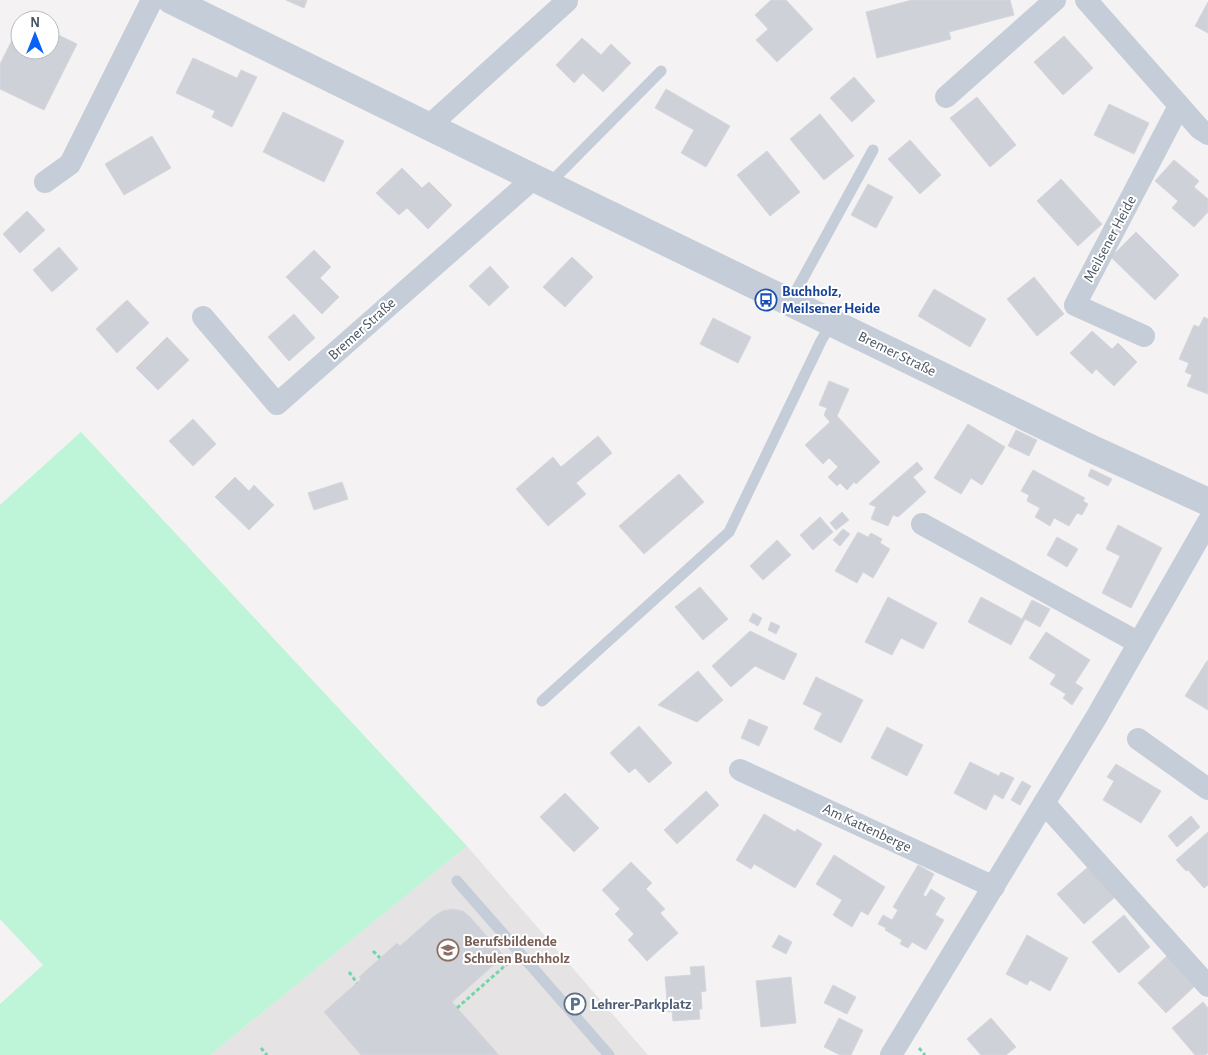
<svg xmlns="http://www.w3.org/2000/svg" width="1208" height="1055" font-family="'Alegreya Sans',sans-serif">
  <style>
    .education { fill: #e6e3e4 }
    .green { fill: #bef4d7 }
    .building { fill: #ced1d8; stroke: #d6d7de }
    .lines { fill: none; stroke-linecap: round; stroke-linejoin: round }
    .path { stroke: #72d6ab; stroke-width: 3; stroke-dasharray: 4 2.5; stroke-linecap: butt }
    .service { stroke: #c5cdd8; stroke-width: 11 }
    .minor { stroke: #c5cdd8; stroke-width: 22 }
    .tertiary { stroke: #c5cdd8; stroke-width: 28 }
    .labels { text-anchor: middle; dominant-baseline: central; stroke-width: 4; stroke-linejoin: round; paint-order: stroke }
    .street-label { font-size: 15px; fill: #485462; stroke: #fff }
    .transit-label { font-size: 15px; font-weight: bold; fill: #164399; stroke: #fff; text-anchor: start }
    .education-label { font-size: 15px; font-weight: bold; fill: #785e54; stroke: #fff; text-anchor: start }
    .service-label { font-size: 15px; font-weight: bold; fill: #4e5e75; stroke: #fff; text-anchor: start }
  </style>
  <rect width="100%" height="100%" fill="#f4f2f2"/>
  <path class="education" d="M467,846L648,1055H210Z"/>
  <path class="green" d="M81,432L467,846L210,1055H0V1004L43,965L0,919V505Z"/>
  <g class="building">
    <path d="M286,0H307L304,8Z"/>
    <path d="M771,0H786L813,29L777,62L756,40L768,29L755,15Z"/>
    <path d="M912,0H1010L1014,15L949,32L951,39L877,58L866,12Z"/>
    <path d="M1208,2V33L1195,26Z"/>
    <path d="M20,24V50H50V31L77,44L44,110L0,89V64Z"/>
    <path d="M1064,36L1093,68L1063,95L1034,62Z"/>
    <path d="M582,38L601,55L611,44L631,63L603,92L583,73L574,83L556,65Z"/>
    <path d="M193,58L237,78L241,70L257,77L232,127L212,117L215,111L176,93Z"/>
    <path d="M854,77L875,101L852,122L830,98Z"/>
    <path d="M666,89L730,126L706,167L681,153L694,130L655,108Z"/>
    <path d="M977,97L1016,145L990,167L950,118Z"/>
    <path d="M1109,104L1149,123L1134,154L1094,135Z"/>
    <path d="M283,112L344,141L324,182L263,152Z"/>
    <path d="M820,114L854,156L824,180L790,139Z"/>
    <path d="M152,136L171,168L124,195L105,164Z"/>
    <path d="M910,140L941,175L920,194L888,159Z"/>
    <path d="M767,151L800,192L770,216L737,175Z"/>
    <path d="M1174,160L1199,181L1194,187L1208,199V212L1194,227L1172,208L1178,201L1155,181Z"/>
    <path d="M402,168L422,188L429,182L452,205L428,229L407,208L399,215L376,193Z"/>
    <path d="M1061,179L1102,224L1078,246L1037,201Z"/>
    <path d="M868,184L893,197L876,228L851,215Z"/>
    <path d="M27,211L45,230L20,253L3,234Z"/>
    <path d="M1136,232L1179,275L1155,300L1111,257Z"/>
    <path d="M59,247L78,269L52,292L33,270Z"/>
    <path d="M314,250L331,267L320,278L339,297L322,314L286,277Z"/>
    <path d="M572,257L593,277L565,307L543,287Z"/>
    <path d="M490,266L509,287L489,306L469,286Z"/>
    <path d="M1034,277L1064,314L1037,336L1007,299Z"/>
    <path d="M934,289L986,319L970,347L918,316Z"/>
    <path d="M127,300L149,323L117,353L96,329Z"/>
    <path d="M294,314L315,338L289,361L268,337Z"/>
    <path d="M1204,317L1208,319V394L1187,386L1192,375L1185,372L1189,363L1179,359L1194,325L1199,327Z"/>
    <path d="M713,318L751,337L738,363L700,344Z"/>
    <path d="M1092,331L1112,349L1118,343L1137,362L1114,386L1096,369L1092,374L1070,353Z"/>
    <path d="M167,337L189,360L158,390L136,368Z"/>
    <path d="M829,381L849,389L837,416L880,462L856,484L854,482L847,490L840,483L837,486L828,477L838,467L829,458L823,464L805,445L830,422L824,415L827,408L819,405Z"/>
    <path d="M193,419L216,444L193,466L169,441Z"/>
    <path d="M968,424L1005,447L982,485L971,478L961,494L934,478Z"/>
    <path d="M1016,430L1037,440L1029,456L1008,446Z"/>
    <path d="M598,436L612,453L576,483L586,494L548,526L516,489L553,457L561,467Z"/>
    <path d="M917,462L923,469L913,477L926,492L898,517L893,515L888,526L871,519L876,507L869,504Z"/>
    <path d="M1091,469L1112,479L1108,486L1088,476Z"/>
    <path d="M1033,470L1085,498L1083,501L1088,504L1082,515L1077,513L1069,526L1054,518L1050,526L1035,517L1040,508L1027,501L1029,495L1021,491Z"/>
    <path d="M679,474L704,502L644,554L619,526Z"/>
    <path d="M235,477L249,491L254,485L274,505L249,530L215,497Z"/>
    <path d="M342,482L348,499L314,510L308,493Z"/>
    <path d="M842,512L849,520L836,530L830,523Z"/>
    <path d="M820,517L833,532L813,550L800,535Z"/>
    <path d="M1118,525L1162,548L1131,608L1102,593L1120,556L1106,549Z"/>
    <path d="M843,529L850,534L840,546L833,540Z"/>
    <path d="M858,532L868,537L871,533L882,539L880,543L890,549L873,578L863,572L857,583L835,571Z"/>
    <path d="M1057,537L1078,549L1067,567L1047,555Z"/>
    <path d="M777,540L791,555L763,580L750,566Z"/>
    <path d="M700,587L728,619L703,640L675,607Z"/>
    <path d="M888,597L937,623L923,649L901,638L892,655L865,642Z"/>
    <path d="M981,597L1022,619L1032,600L1050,609L1040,627L1025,619L1011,645L968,622Z"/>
    <path d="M753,613L762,618L758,626L749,621Z"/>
    <path d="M771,622L780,626L776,634L768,630Z"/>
    <path d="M750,631L797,654L784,680L755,666L731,687L712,666Z"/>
    <path d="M1046,632L1090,660L1075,683L1083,688L1072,705L1063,698L1066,694L1050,684L1056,675L1029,658Z"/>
    <path d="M1207,661H1208V710L1185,696Z"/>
    <path d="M698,671L723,700L697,722L658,705Z"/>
    <path d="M816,677L863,700L841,743L814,729L822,713L803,704Z"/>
    <path d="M749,719L768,727L759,746L741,738Z"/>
    <path d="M639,726L672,763L649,783L635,768L629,773L610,753Z"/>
    <path d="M887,727L923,745L907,776L871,758Z"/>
    <path d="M970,762L999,776L1001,772L1014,778L1003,799L994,794L986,810L954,793Z"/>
    <path d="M1116,764L1161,791L1141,823L1103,800L1114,781L1107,777Z"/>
    <path d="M1022,781L1031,786L1020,805L1011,800Z"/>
    <path d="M706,791L719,805L677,844L664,830Z"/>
    <path d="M565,793L599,828L574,852L540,817Z"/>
    <path d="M764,814L795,832L797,829L822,844L795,888L754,864L751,869L736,860Z"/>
    <path d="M1191,816L1200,827L1177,847L1168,836Z"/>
    <path d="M1208,832V885L1204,888L1188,870L1186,871L1176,860Z"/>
    <path d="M834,855L885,887L868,915L861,911L852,927L833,915L842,900L816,884Z"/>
    <path d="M631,862L652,883L646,889L665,909L660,913L678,933L647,961L628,940L634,934L615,914L620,909L602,890Z"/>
    <path d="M918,865L934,874L923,895L926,897L931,889L945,898L935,915L944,920L926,950L912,942L908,948L900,944L902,940L885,930L886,928L878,924L883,915L892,920L898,910L893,907Z"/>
    <path d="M1088,867L1115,897L1084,924L1057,894Z"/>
    <path d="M452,909L463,911L471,918L504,956L452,1002L499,1055H361L324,1012L361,979L359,977L397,943L400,946L433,917L442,911Z"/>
    <path d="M1124,915L1150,947L1119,973L1092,942Z"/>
    <path d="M779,935L792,942L786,954L772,947Z"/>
    <path d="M1027,935L1068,958L1050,991L1030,980L1027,985L1006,974Z"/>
    <path d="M1168,955L1196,985L1166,1013L1138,983Z"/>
    <path d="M704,966L706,991L701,992L702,1009H699L700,1019L673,1021L672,1011L668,1012L665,977L691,975L690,967Z"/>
    <path d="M791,977L796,1023L761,1027L756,981Z"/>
    <path d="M833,985L856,997L847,1014L824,1003Z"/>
    <path d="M1203,1002L1208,1008V1053L1205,1055H1195L1172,1028Z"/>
    <path d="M839,1018L863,1030L851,1055H840L824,1047Z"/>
    <path d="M991,1018L1016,1047L1006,1055H981L967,1039Z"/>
  </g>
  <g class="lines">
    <g class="path">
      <path d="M373,951L380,958"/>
      <path d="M349,972L357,983"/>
      <path d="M457,1008L507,964"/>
      <path d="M261,1048L267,1055"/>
      <path d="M919,1048L925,1055"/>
    </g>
    <g class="service">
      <path d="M548,185L661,71"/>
      <path d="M790,302L873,150"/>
      <path d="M542,701L729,532L821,341L832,322"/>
      <path d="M457,881L609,1055"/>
    </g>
    <g class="minor">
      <path d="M1086,0L1200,129L1208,134"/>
      <path d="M946,97L1055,0"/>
      <path d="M429,126L567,1"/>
      <path d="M45,182L70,164L152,0"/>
      <path d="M203,317L277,404L534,178"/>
      <path d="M1144,336L1075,305L1179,106"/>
      <path d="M922,524L1139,643"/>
      <path d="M1138,739L1208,789"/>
      <path d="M740,770L994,887"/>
      <path d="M1044,803L1208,986"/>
      <path d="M891,1055L1097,716L1208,522"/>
    </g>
    <path class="tertiary" d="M171,0L534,178L1092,449L1208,502"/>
  </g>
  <defs>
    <g id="bus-ring" transform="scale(1.125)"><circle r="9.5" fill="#fff" stroke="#1a4fb4" stroke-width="1.5"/><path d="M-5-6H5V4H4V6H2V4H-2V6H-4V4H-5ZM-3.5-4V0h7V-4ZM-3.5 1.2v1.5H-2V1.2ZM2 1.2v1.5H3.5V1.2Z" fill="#1a4fb4"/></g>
    <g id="school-ring" transform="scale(1.125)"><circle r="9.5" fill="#fff" stroke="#8d6e63" stroke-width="1.5"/><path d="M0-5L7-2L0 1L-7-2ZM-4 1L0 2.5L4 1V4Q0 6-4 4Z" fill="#8d6e63"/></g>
    <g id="parking-ring" transform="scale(1.125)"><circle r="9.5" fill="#fff" stroke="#5c6f8a" stroke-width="1.5"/><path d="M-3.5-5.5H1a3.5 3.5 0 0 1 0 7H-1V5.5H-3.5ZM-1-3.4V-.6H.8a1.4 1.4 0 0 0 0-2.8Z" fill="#5c6f8a"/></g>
  </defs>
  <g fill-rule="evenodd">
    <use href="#bus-ring" x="766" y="300"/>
    <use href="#school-ring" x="448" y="950"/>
    <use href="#parking-ring" x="575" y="1004"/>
  </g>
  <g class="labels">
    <g class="street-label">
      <text transform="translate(1110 239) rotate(-62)">Meilsener Heide</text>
      <text transform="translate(362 329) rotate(-42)">Bremer Straße</text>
      <text transform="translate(897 354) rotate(26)">Bremer Straße</text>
      <text transform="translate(867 828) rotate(25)">Am Kattenberge</text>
    </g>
    <g class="transit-label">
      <text x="782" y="291">Buchholz,<tspan x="782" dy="17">Meilsener Heide</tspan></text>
    </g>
    <g class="education-label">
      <text x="464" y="941">Berufsbildende<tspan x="464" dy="17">Schulen Buchholz</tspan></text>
    </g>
    <g class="service-label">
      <text x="591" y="1004">Lehrer-Parkplatz</text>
    </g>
  </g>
  <g transform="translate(35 35)"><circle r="24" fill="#ffffff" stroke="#b6bbc0"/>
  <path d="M0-4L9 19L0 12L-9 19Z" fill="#0862f8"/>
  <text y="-8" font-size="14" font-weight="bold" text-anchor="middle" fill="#485462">N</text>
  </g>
</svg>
